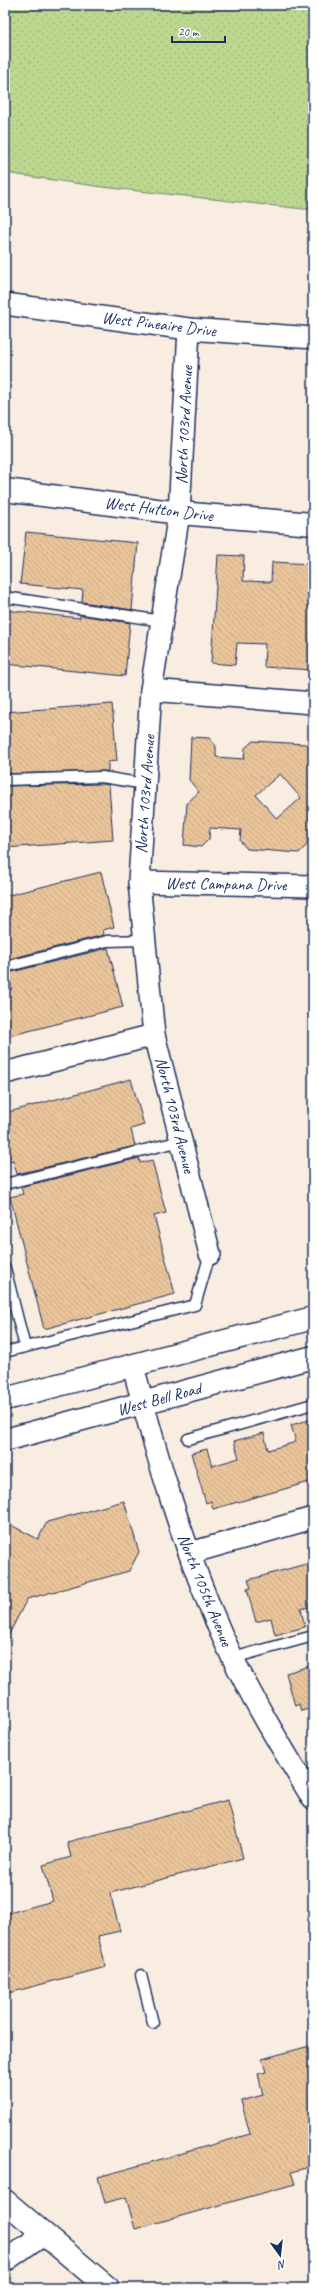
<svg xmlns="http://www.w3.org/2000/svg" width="318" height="2293" font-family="Caveat,sans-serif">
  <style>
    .grass { fill: url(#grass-dots); stroke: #6c8376 }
    .building { fill: url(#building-back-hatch); stroke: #1b2f5e; fill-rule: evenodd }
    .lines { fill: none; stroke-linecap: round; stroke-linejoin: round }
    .lane-casing { stroke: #1b2f5e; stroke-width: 13 }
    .street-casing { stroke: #1b2f5e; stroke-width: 24 }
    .secondary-casing { stroke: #1b2f5e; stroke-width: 25 }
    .primary-casing { stroke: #1b2f5e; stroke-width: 25 }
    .lane { stroke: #fff; stroke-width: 10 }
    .street { stroke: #fff; stroke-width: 21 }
    .secondary { stroke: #fff; stroke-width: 22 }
    .primary { stroke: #fff; stroke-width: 22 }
    .labels { text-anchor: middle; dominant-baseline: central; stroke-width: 4; stroke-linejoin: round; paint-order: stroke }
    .street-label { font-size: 17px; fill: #1b2f5e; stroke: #fff }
  </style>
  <defs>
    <pattern id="grass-dots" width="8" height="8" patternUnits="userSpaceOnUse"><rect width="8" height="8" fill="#bcd78e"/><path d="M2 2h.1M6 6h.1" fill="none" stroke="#a1b97d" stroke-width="1.8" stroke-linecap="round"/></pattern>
    <pattern id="building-back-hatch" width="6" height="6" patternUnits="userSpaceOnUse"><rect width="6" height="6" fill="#eac49a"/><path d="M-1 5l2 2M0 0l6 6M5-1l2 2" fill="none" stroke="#c8a987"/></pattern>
  </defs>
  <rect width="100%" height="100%" fill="#f9ede1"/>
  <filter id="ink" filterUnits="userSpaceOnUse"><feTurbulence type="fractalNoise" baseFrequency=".025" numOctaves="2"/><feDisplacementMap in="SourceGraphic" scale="8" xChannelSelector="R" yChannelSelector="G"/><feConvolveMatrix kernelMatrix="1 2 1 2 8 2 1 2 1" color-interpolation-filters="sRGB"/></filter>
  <g filter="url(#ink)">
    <path class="grass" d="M5,5H313V210L102,187L5,173Z"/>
    <g class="building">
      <path d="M26,532L138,543L132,610L82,602L83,590L20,584Z"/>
      <path d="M218,555L244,556L243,581L271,582L272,562L313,564V670L264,667L265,644L237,643L235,665L211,663Z"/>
      <path d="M5,610L80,618V615L130,623L125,676L5,664Z"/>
      <path d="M112,704L117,761L108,762V771L5,774V712Z"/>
      <path d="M191,737L209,738L216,746V757L244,759L245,748L253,741L306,744L313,752V836L307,841V845L299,853L247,849L240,841L241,830L210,828L209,839L201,847L184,845L187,803L199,792L189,780ZM280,774L301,798L277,819L256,795Z"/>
      <path d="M102,784L109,785L113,840L5,848V786Z"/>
      <path d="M101,872L114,927L103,930L104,935L5,960V896Z"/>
      <path d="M108,948L123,1007L5,1037V990L12,989L8,973Z"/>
      <path d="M131,1079L144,1125L131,1129L135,1146L17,1174L13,1160L5,1163V1113Z"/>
      <path d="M139,1158L140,1163L152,1160L166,1213L154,1216L175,1294L44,1329L10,1197L23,1194L21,1187Z"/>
      <path d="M313,1419V1481L213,1509L211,1501L206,1503L191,1453L207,1449L212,1466L239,1458L234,1441L264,1433L268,1450L296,1442L291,1425Z"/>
      <path d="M124,1501L139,1552L129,1571L27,1599L5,1642V1522L38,1539L47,1522Z"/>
      <path d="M313,1562V1606L301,1609L305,1627L275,1635L271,1618L256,1622L247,1589L251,1588L248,1580Z"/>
      <path d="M313,1665V1708L301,1711L299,1704L295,1706L286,1673Z"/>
      <path d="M228,1800L243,1858L110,1893L120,1931L98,1936L106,1967L5,1994V1914L53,1901L43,1865L71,1857L67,1842Z"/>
      <path d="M313,2045V2125L310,2126L313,2139V2166L291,2172L295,2184L135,2229L126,2197L105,2203L98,2177L250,2134L241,2101L263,2095L258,2074L266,2072L262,2059Z"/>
    </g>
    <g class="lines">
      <g class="lane-casing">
        <g id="lane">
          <path d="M5,597L162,621"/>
          <path d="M5,780L102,777L145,784"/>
          <path d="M5,967L107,941L145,940"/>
          <path d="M5,1184L181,1141"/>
          <path d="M5,1268L25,1347"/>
          <path d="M5,1352L195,1305L210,1254"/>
          <path d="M188,1439L313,1404"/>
          <path d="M233,1658L313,1636"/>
          <path d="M141,1975L153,2023"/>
        </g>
      </g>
      <g class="street-casing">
        <g id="street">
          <path d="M5,304L189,329L313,338"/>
          <path d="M189,329L179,513L151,690L139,882L154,1035L210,1254"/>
          <path d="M151,690L313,703"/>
          <path d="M139,882L313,886"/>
          <path d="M5,1073L154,1035"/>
          <path d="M133,1366C157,1457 183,1547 221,1633C247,1691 280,1745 313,1799"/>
          <path d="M190,1553L313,1518"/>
          <path d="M5,2261L43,2234"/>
        </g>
      </g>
      <g class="secondary-casing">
        <g id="secondary">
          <path d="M5,490L179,513L313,524"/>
          <path d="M5,2201L108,2288"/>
        </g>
      </g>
      <g class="primary-casing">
        <g id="primary">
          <path d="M5,1399L313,1318"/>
          <path d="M5,1440L313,1357"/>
        </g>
      </g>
      <use href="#lane" class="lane"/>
      <use href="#street" class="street"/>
      <use href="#secondary" class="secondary"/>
      <use href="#primary" class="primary"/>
    </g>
  </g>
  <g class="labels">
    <g class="street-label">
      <text transform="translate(159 324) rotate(7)">West Pineaire Drive</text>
      <text transform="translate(184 425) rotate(-87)">North 103rd Avenue</text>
      <text transform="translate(159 509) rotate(7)">West Hutton Drive</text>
      <text transform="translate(145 794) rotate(-86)">North 103rd Avenue</text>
      <text transform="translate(226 884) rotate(1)">West Campana Drive</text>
      <text transform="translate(175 1115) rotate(76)">North 103rd Avenue</text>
      <text transform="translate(159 1399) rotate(-15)">West Bell Road</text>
      <text transform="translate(205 1590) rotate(68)">North 105th Avenue</text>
    </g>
  </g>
  <rect width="318" height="2293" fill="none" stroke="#fff" stroke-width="20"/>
  <rect x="10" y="10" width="298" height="2273" fill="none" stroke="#1b2f5e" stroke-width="1.5" filter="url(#ink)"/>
  <g transform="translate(280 2255) rotate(165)" stroke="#ffffff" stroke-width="3" paint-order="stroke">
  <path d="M0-3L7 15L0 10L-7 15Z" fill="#1b2f5e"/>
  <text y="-6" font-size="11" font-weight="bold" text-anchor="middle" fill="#1b2f5e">N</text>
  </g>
  <path d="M172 36v6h53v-6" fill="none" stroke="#1b2f5e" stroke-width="2"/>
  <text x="178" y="36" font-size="12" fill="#1b2f5e" stroke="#ffffff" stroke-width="3" paint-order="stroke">20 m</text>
</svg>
